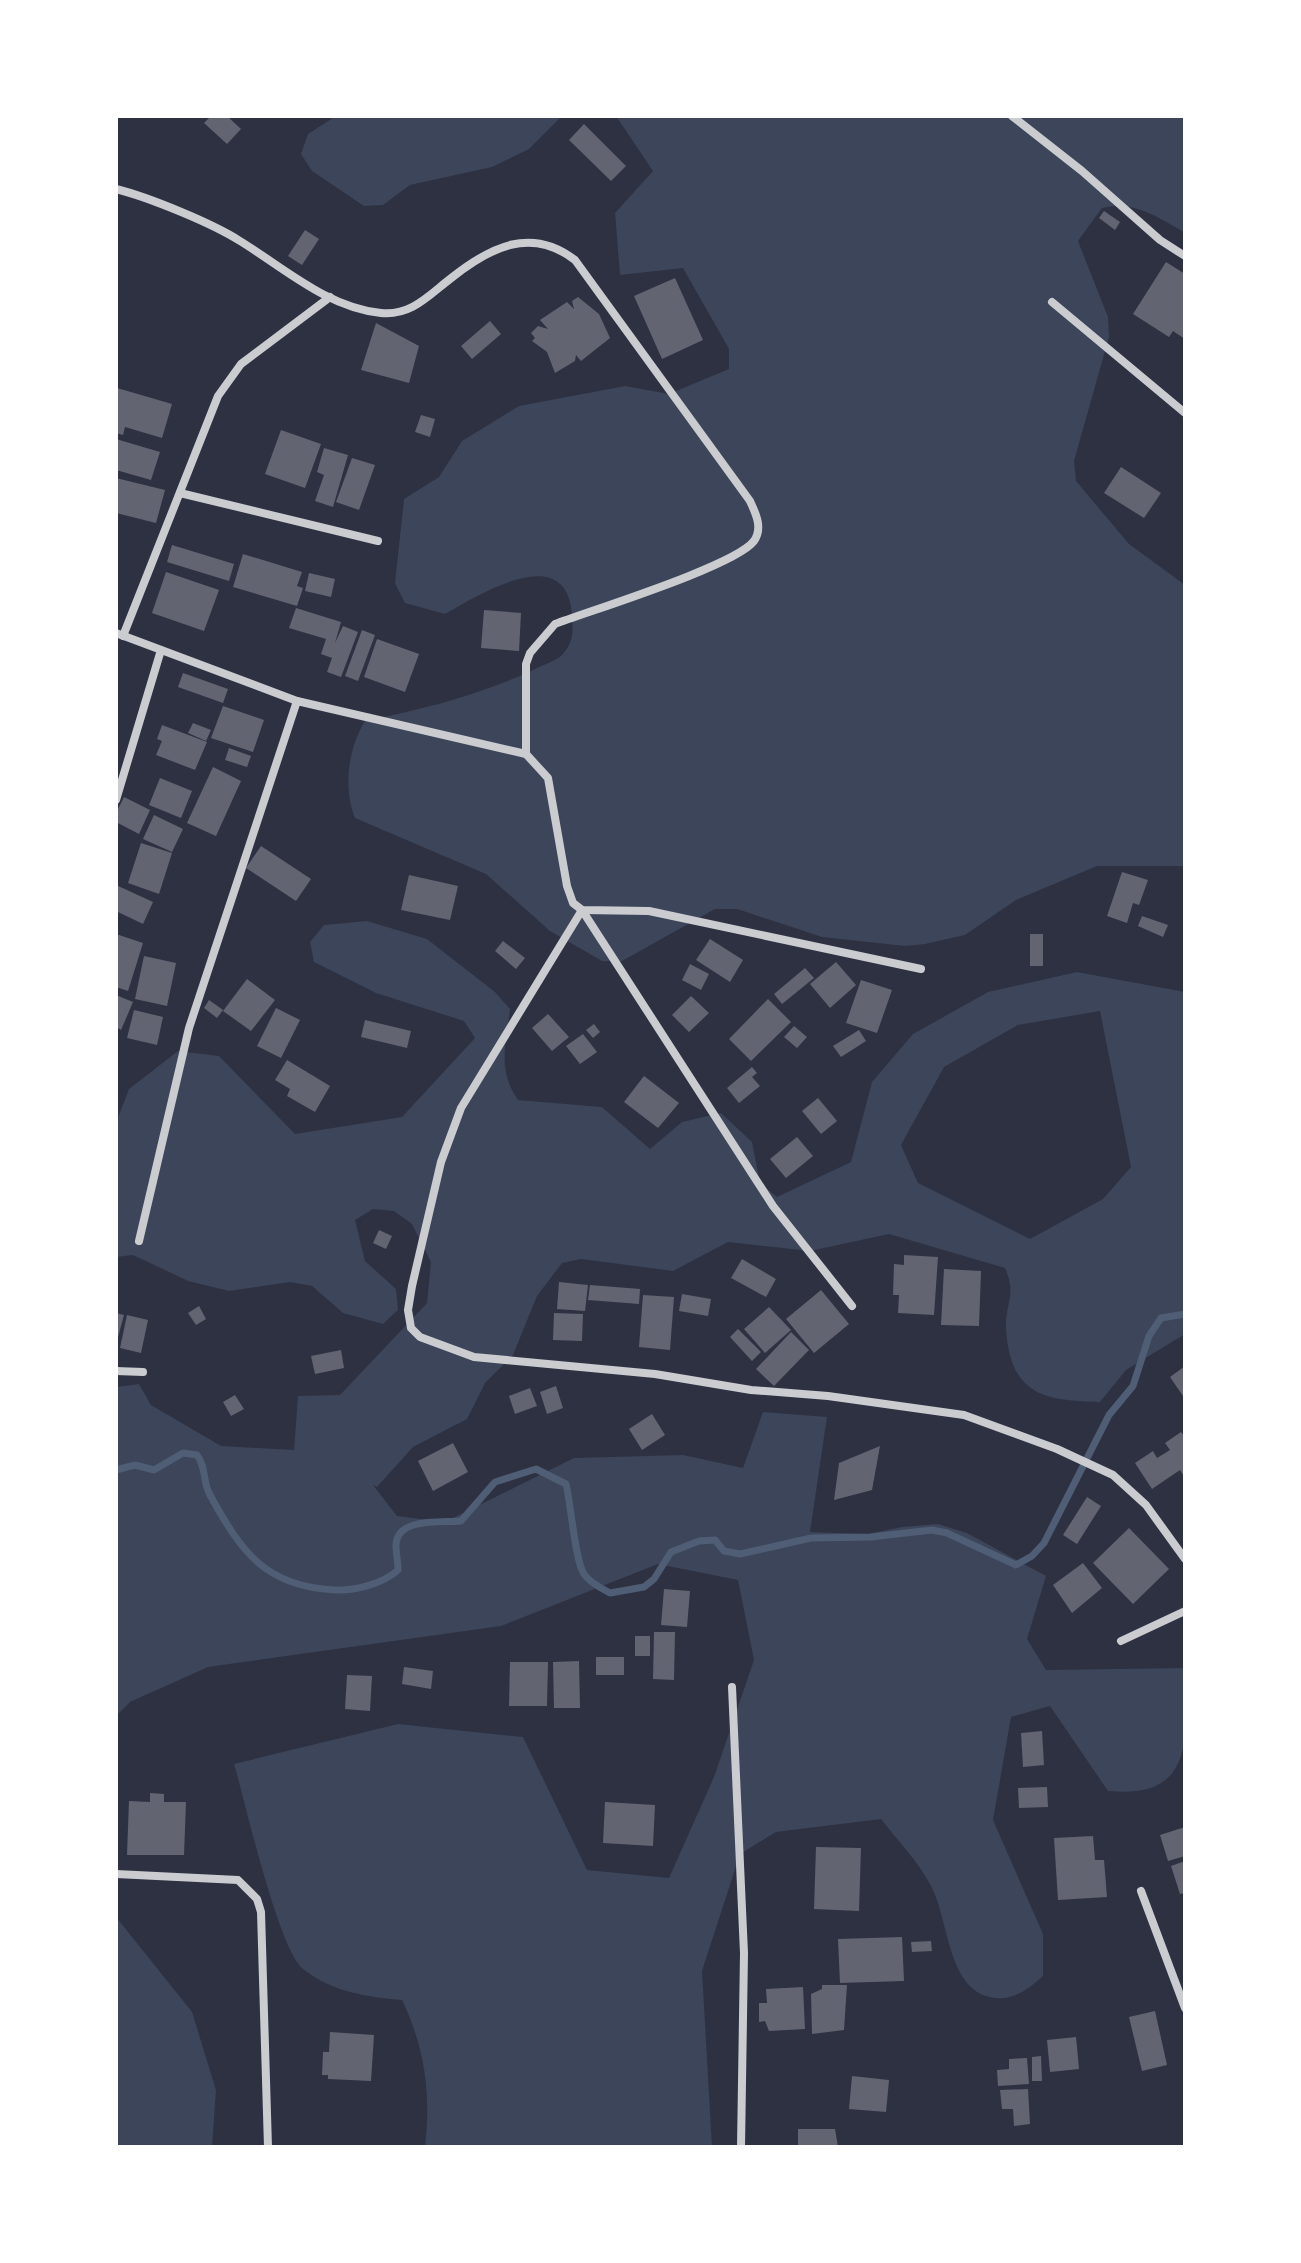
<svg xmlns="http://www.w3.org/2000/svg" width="1301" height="2263" font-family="'Public Sans',sans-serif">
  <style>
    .green { fill: #3c4559; fill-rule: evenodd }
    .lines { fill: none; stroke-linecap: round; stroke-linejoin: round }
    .stream { stroke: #4f5d75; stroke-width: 7 }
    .building { fill: #626471 }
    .minor { stroke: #caccd0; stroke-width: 8 }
  </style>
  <rect width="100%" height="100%" fill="#2d3142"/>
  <g class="green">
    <path d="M336,116H562L529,149L492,167L410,185L383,205L364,206L312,171L301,154L308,134Z"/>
    <path d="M616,116H1185V233C1159,217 1132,200 1102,208L1078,241L1108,317L1109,337L1074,461L1076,481L1129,544L1185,585V866H1097L1016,900L965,935L925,944L905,946L822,937L737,909H715L622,961H602L550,931L486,874L355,818C343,788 348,748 365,721C424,709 480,695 535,669C543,665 555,661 562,655C574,642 573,631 572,615C567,539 479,595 445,614L405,603L395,583L404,499L439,477L462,441L519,406L625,386L669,394L729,369V349L683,268L620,275L615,213L653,171Z"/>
    <path d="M367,921L427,939L495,992L510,1009C506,1044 497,1070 518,1100L602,1107L650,1149L682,1122L721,1113L752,1142L760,1183L777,1197L851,1162L872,1082L913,1034L988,992L1077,972L1185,992V1334L1126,1370L1100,1402C1044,1401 1010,1395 1006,1329C1005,1303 1017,1295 1005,1268L889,1234L810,1251L728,1242L673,1271L581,1259L562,1263L537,1296L513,1355L485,1383L467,1419L413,1447L377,1487L373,1485L397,1516L445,1522L574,1458L683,1455L743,1468L763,1412L827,1417L810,1532L868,1534L902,1527L938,1524L967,1533L1046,1576L1027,1639L1046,1670L1185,1668C1185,1732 1199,1800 1108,1791L1050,1706L1011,1717L993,1820L1043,1934V1976C1028,1989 1015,2000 995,1998C948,1993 949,1922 932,1888C920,1863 897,1840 881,1819L776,1832L740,1854L702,1971L712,2147H425C431,2094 425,2048 402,2000C367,1997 332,1992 303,1969C278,1949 245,1801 234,1764L398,1724L523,1737L587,1870L669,1878L714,1777L754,1660L738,1580L658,1564L501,1626L208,1667L130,1702L116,1716V1387L139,1384L151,1405L221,1446L294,1450L298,1396L340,1395L427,1303L431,1262L412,1224L394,1211L373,1209L355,1220L365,1261L396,1289L398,1310L383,1324L343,1313L312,1286L290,1282L229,1291L188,1281L133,1255L116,1257V1123L129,1089L178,1051L219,1056L295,1134L402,1117L475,1038L464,1021L376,993L314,962L310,942L324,925ZM1100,1011L1131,1167L1103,1199L1030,1239L918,1183L901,1145L944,1067L1018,1025Z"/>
    <path d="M116,1917L192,2012L216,2090L212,2147H116Z"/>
  </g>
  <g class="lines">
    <path class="stream" d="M116,1470L135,1465L154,1470L183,1453L197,1455C207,1469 202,1480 210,1495C241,1551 264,1586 334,1590C354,1591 383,1584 398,1570C398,1562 396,1553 396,1545C397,1517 441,1523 461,1521L495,1482L536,1469L566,1484C571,1504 575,1561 584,1574C589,1582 601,1588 610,1593L644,1587L654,1579L671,1552L699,1541L715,1540L724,1551L740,1554L811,1538L871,1537L932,1530L947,1533L1016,1565L1032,1556L1044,1543L1109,1415L1133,1386L1149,1336L1161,1318L1185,1314"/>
  </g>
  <g class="building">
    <path d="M211,116H227L241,129L227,144L204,123Z"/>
    <path d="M584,124L626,166L611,181L569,140Z"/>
    <path d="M1104,211L1120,222L1115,230L1099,218Z"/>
    <path d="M305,230L319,239L302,265L288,256Z"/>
    <path d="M1166,262L1185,274V339L1173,331L1169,337L1133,314Z"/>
    <path d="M675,278L703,340L662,359L634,296Z"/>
    <path d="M578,297L599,314L610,338L581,361L576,355L575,361L555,373L547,352L532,341L535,338L531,333L538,326L548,329L540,320L567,302L574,309L572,301Z"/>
    <path d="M490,321L501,334L472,359L461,346Z"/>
    <path d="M376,323L419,346L409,383L361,370Z"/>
    <path d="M117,388L172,404L162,438L125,427L123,435L116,433Z"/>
    <path d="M421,415L435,419L430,437L415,432Z"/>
    <path d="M281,430L321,444L305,488L265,474Z"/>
    <path d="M116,439L160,452L151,480L116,470Z"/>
    <path d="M324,448L348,455L333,507L315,501L324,475L317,472Z"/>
    <path d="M352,458L375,465L359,510L336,502Z"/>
    <path d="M1121,467L1161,493L1144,518L1104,493Z"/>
    <path d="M116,478L165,490L156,523L116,513Z"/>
    <path d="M172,545L234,564L229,581L167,562Z"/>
    <path d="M243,554L302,572L297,586L303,588L297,606L233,587Z"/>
    <path d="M166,572L219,590L204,631L152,613Z"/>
    <path d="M309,573L335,579L331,597L305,591Z"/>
    <path d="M296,608L341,622L335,643L343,626L358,632L341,677L327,672L332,658L321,654L326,639L289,628Z"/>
    <path d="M484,610L521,613L519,651L481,648Z"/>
    <path d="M362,630L375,635L358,681L345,676Z"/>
    <path d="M377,639L419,654L405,692L364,677Z"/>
    <path d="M183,673L228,689L223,703L178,687Z"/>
    <path d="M223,706L264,720L253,752L211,738Z"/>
    <path d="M193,723L211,730L206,741L188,733Z"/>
    <path d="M162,725L207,742L195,770L156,755L162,741L157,739Z"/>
    <path d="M229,748L251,756L247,767L225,760Z"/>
    <path d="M213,767L241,781L216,836L187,823Z"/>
    <path d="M160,778L192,791L181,818L149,805Z"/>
    <path d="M124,797L150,810L139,834L116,822V813Z"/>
    <path d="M154,815L183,829L172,852L143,839Z"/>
    <path d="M141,843L172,853L159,894L128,883Z"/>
    <path d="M261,846L311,879L296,901L246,868Z"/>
    <path d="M1122,872L1148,880L1139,905L1133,903L1127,923L1107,916Z"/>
    <path d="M409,875L458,886L450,920L401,910Z"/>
    <path d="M116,885L153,902L143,924L116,911Z"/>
    <path d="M1142,916L1168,925L1163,937L1138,926Z"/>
    <path d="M116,934L143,943L128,991L116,987Z"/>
    <rect x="1030" y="934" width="13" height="32"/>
    <path d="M710,939L743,960L730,982L696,960Z"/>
    <path d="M503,941L525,958L516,969L495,951Z"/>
    <path d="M144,956L176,963L167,1006L135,999Z"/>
    <path d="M836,962L856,985L830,1008L810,984Z"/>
    <path d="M690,964L709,974L701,990L682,980Z"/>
    <path d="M805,968L814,978L782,1004L774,994Z"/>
    <path d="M247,979L275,1000L251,1031L223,1011Z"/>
    <path d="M861,980L892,990L877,1033L846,1023Z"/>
    <path d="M116,995L133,1002L121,1030L116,1027Z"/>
    <path d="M691,996L709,1013L689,1032L672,1015Z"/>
    <path d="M768,999L791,1022L751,1061L729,1039Z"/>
    <path d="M209,1000L223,1010L217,1018L204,1008Z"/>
    <path d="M276,1008L300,1020L281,1058L257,1046Z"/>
    <path d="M134,1010L163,1017L157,1045L127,1038Z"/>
    <path d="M548,1014L569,1037L552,1051L532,1028Z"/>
    <path d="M365,1020L411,1031L407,1048L361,1037Z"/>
    <path d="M594,1024L600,1032L593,1038L586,1030Z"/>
    <path d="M794,1026L807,1037L797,1048L784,1037Z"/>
    <path d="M859,1030L866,1041L841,1057L833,1046Z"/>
    <path d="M583,1034L597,1052L580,1064L566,1046Z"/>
    <path d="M287,1060L330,1086L315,1112L287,1096L290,1089L275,1080Z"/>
    <path d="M752,1067L757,1073L752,1077L760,1086L739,1103L727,1088Z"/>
    <path d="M644,1076L679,1103L658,1128L624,1102Z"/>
    <path d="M818,1098L837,1121L821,1134L802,1111Z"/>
    <path d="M797,1137L813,1156L786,1178L770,1159Z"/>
    <path d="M379,1230L392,1236L386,1249L373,1243Z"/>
    <path d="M904,1255L938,1257L934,1315L898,1313L899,1295H893L894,1264L904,1265Z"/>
    <path d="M742,1259L776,1279L766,1297L731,1278Z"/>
    <path d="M944,1269L981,1271L979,1326L941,1325Z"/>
    <path d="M559,1282L588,1285L585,1311L557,1309Z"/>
    <path d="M590,1285L640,1289L639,1304L588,1300Z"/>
    <path d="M821,1290L849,1324L814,1353L786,1319Z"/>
    <path d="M682,1294L711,1299L708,1316L679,1311Z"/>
    <path d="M643,1295L674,1297L670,1350L639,1347Z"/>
    <path d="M199,1306L206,1319L196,1325L188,1313Z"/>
    <path d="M769,1307L791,1330L765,1353L744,1329Z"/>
    <path d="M116,1313L124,1315L117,1341L116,1340Z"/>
    <path d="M554,1313L583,1314L582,1341L553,1340Z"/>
    <path d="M127,1315L148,1320L141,1353L120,1348Z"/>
    <path d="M738,1329L761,1352L752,1361L730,1337Z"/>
    <path d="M791,1332L809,1350L774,1386L756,1369Z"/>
    <path d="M341,1350L344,1368L315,1374L311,1356Z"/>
    <path d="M1185,1366V1399L1170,1377Z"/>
    <path d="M556,1386L563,1408L547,1414L540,1392Z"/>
    <path d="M530,1388L537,1406L515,1414L509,1396Z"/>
    <path d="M235,1395L244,1409L231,1416L223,1402Z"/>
    <path d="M652,1414L665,1435L642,1450L629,1429Z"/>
    <path d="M1181,1432L1185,1437V1478L1180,1470L1152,1489L1135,1463L1153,1451L1157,1458L1170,1450L1165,1443Z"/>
    <path d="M453,1443L468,1472L433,1491L418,1461Z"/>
    <path d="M880,1446L872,1490L834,1500L839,1463Z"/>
    <path d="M1087,1497L1101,1506L1077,1544L1063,1535Z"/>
    <path d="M1129,1528L1169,1569L1133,1604L1093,1563Z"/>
    <path d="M1083,1563L1102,1588L1072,1613L1053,1585Z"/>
    <path d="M664,1589L690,1591L687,1627L661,1625Z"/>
    <path d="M654,1632H675L674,1680L653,1679Z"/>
    <rect x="635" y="1636" width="15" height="20"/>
    <rect x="596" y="1657" width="28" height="18"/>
    <path d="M579,1661L580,1708H554L553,1662Z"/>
    <path d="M510,1662H548L547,1706H509Z"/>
    <path d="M404,1667L433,1671L431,1689L402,1684Z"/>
    <path d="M347,1675L372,1676L370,1711L345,1709Z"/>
    <path d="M1042,1731L1044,1765L1023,1767L1021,1733Z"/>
    <path d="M1047,1787L1048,1807L1019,1808L1018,1788Z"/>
    <path d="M150,1793L164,1794V1802H186L184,1855H127L129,1801L150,1802Z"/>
    <path d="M605,1802L655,1805L653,1846L603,1843Z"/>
    <path d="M1185,1827V1856L1168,1861L1160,1835Z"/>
    <path d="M1093,1836L1095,1860H1104L1107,1897L1058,1900L1054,1838Z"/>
    <path d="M816,1847L861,1848L859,1911L814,1909Z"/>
    <path d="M1185,1861V1893L1180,1894L1171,1866Z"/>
    <path d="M902,1937L904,1981L840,1983L838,1939Z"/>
    <path d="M931,1941L932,1951L912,1952L911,1942Z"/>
    <path d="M822,1985H847L844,2030L812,2034L811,1994L822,1989Z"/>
    <path d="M803,1987L805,2029L769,2031L765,2021L759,2022V2003H767L766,1989Z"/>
    <path d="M1155,2011L1167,2065L1142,2071L1129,2017Z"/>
    <path d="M330,2032L374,2035L371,2081L328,2079V2075H322L323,2052H329Z"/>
    <path d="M1076,2037L1079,2069L1050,2072L1047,2040Z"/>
    <path d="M1041,2056L1042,2081H1032V2057Z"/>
    <path d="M1027,2058L1029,2084L998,2086L997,2070L1009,2069V2059Z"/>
    <path d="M852,2076L889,2080L886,2112L849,2109Z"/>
    <path d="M1028,2089L1030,2124L1014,2126L1013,2109H1002L1000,2090Z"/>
    <path d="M798,2129H835L838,2147H798Z"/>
  </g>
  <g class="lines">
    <g class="minor">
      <path d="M1012,116L1082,171L1160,240L1185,256"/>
      <path d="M116,189C148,197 212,223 240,241C284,268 328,308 381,313C411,316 428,296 450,279C490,247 531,226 575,260L750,501C756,514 763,528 754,541C735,566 592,610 555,624L530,653L526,664V754"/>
      <path d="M1052,302L1185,413"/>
      <path d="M180,493L378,541"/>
      <path d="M116,633L297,701L526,754L548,778L567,886L573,903L582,910L649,911L921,969"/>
      <path d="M123,636L218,396L241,364L330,297"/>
      <path d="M116,800L161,650"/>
      <path d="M139,1241L189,1028L297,701"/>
      <path d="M852,1306L773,1206L582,910L461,1108L441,1162L412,1286L408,1310L411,1328L420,1337L474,1357L655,1374L751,1390L828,1396L964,1415L1057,1449L1113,1475L1146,1505L1185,1559"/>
      <path d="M116,1371L143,1372"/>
      <path d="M1121,1641L1185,1611"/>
      <path d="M732,1687L744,1953L741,2147"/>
      <path d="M116,1874L238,1880L257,1899L261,1912L268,2147"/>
      <path d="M1141,1891L1185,2008"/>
    </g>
  </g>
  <rect width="1301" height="2263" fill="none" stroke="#ffffff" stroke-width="236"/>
</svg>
